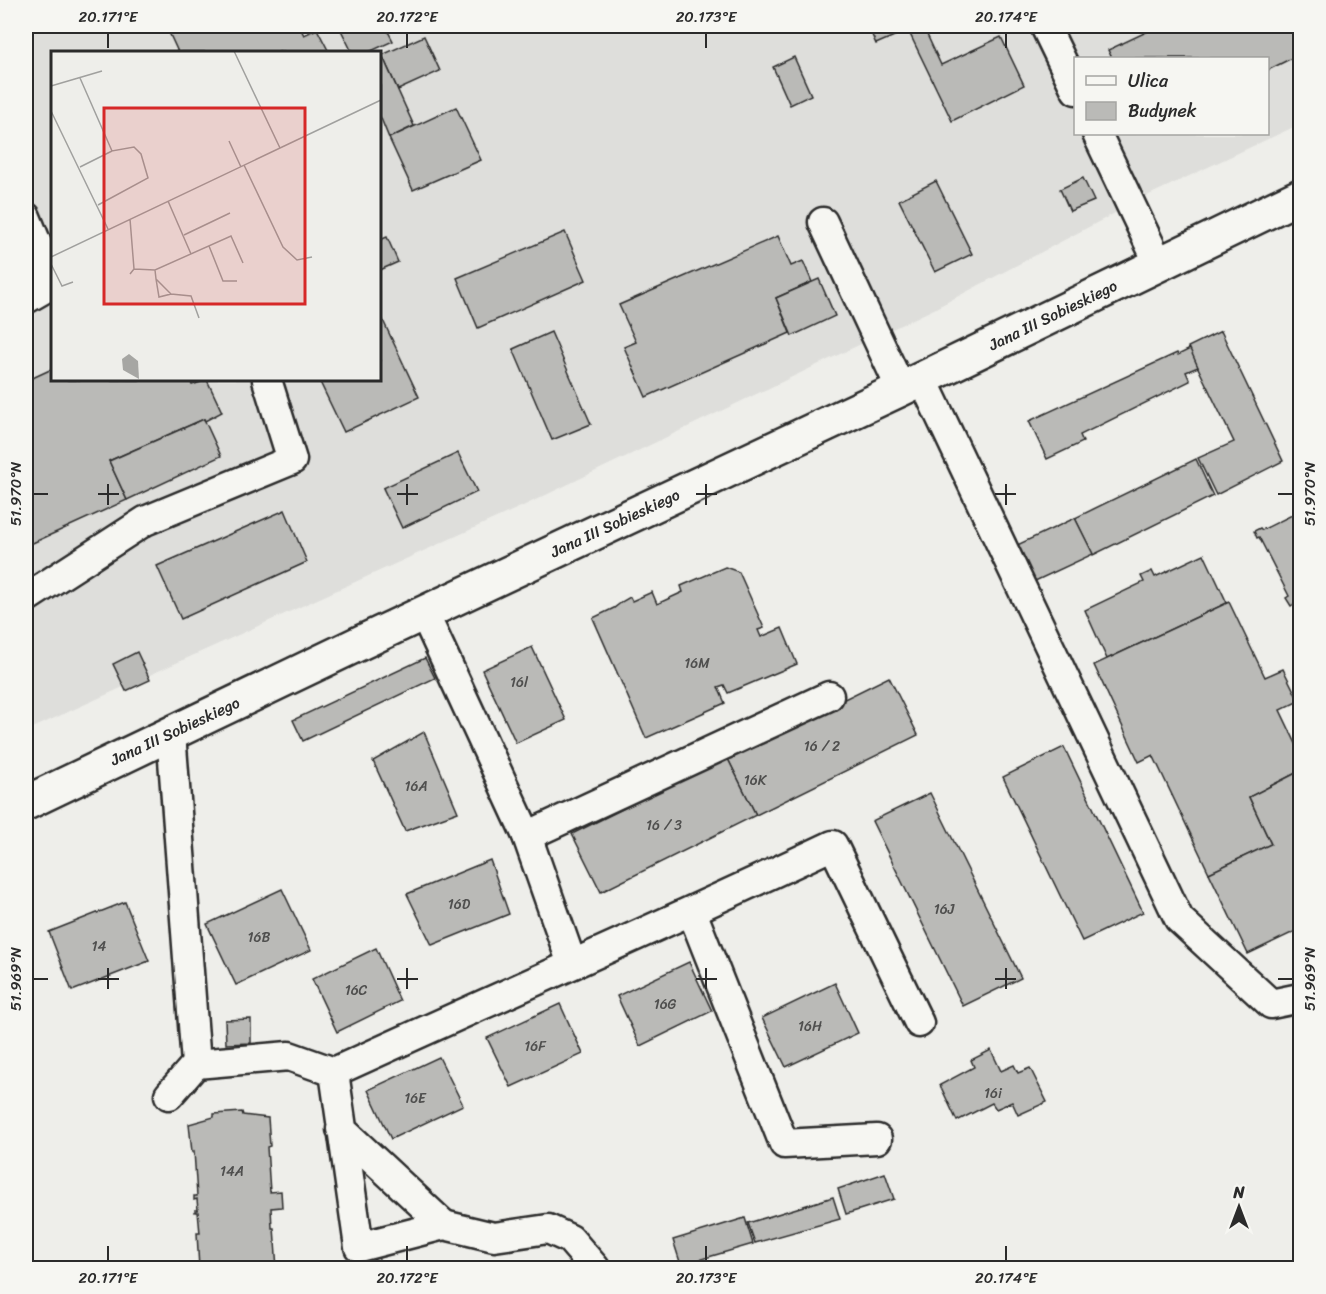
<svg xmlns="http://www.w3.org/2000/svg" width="1326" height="1294" font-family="Sriracha,sans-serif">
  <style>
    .built { fill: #dededb; fill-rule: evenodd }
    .building { fill: #babab7; stroke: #2b2b2b; stroke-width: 1.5 }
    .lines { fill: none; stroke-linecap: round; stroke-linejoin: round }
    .minor-casing { stroke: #2b2b2b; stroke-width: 33 }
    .major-casing { stroke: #2b2b2b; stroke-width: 38 }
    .minor { stroke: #f6f6f2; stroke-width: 28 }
    .major { stroke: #f6f6f2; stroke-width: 33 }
    .ticks { fill: none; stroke: #2b2b2b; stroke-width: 2 }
    .labels { text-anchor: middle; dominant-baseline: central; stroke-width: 5; stroke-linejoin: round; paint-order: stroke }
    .number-label { font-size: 14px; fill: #4f4f4e }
    .street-label { font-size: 16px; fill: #2b2b2b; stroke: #f6f6f2 }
    .inset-road { fill: none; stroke: #a0a09e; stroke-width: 1.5 }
    .view { fill: #d62828; fill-opacity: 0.15; stroke: #d62828; stroke-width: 3 }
    .inset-edge { fill: none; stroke: #2b2b2b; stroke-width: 3 }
    .neatline { fill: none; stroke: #2b2b2b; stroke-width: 2 }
    .ticks-label { font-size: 15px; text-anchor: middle; fill: #2b2b2b }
  </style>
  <rect width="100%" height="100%" fill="#eeeeea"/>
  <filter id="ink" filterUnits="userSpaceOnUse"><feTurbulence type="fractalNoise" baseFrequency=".0167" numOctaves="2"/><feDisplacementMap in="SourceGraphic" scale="12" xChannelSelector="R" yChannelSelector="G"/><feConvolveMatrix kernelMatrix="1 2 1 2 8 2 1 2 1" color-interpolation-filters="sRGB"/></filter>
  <g filter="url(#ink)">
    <path class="built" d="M26,26H1300V124L1151,194L934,309L525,505L26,731ZM52,52H380V380H52ZM1076,58H1268V134H1076Z"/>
    <g class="building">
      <path d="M166,26H299L304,35L317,29L329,52H178Z"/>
      <path d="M339,26H385L393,41L369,52H352Z"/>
      <path d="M868,26H923L941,65L1001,37L1024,85L952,121L908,30L876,44Z"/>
      <path d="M1159,26H1300V54L1268,70V58H1112L1108,50Z"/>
      <path d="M424,36L440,71L398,90L382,55Z"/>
      <path d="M382,55L414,126L389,138L380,116V56Z"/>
      <path d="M794,57L811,95L790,105L773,67Z"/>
      <path d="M456,107L481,160L413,190L389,138Z"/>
      <path d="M1083,178L1094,201L1070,211L1060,189Z"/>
      <path d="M936,181L972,254L935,272L899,200Z"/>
      <path d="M565,232L586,280L478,328L457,278Z"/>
      <path d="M778,236L791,266L803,261L812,282L776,298L790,333L646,397L624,347L636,342L619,305Z"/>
      <path d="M387,237L398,262L380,270V240Z"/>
      <path d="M819,279L835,316L792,336L776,298Z"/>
      <path d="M380,314L419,397L344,432L319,380H380Z"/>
      <path d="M1221,331L1283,461L1216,495L1198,458L1234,442L1188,347Z"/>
      <path d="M551,332L591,424L552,440L513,349Z"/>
      <path d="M1190,349L1198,367L1186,372L1190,381L1080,435L1083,442L1047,459L1029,421L1177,353L1178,355Z"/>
      <path d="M52,369V380H190L192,385L207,380L222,412L205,421L204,419L109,461L127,500L26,546V381Z"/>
      <path d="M204,419L221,456L127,500L109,461Z"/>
      <path d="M458,453L477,492L402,528L383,488Z"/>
      <path d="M1196,459L1213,496L1093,555L1075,518Z"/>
      <path d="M285,510L307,562L181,619L157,566Z"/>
      <path d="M1300,511V598L1296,600L1297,602L1291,606L1286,598L1289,596L1259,537L1257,538L1254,531L1260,528L1262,530Z"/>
      <path d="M1075,518L1093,554L1033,582L1015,546Z"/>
      <path d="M1204,554L1227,603L1107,659L1085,610L1144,582L1141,576L1152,571L1155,577Z"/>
      <path d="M725,567L739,572L764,628L758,630L761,637L782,628L797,664L728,693L724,685L718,687L725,703L646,738L593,618L614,608L623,601L630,597L632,601L652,592L657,604L683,592L681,586Z"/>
      <path d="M1229,602L1265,677L1283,669L1299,701L1280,710L1300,752V771L1249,797L1271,844L1209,873L1153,755L1139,762L1094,665Z"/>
      <path d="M532,647L566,720L516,743L482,670Z"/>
      <path d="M137,652L150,680L126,691L113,664Z"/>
      <path d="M425,658L435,678L303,741L293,720Z"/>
      <path d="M889,677L918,735L756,815L727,757Z"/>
      <path d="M424,732L458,812L405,831L373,761Z"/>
      <path d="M1064,747L1143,912L1082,941L1003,777Z"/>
      <path d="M727,757L756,815L601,892L572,834Z"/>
      <path d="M1300,771V929L1248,954L1209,873L1271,844L1249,797Z"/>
      <path d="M930,793L1021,978L963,1006L872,821Z"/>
      <path d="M490,860L509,914L432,945L407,894Z"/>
      <path d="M282,889L311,950L236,985L207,924Z"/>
      <path d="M125,902L149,961L72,991L49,932Z"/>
      <path d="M376,948L400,1001L337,1032L312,979Z"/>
      <path d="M689,962L712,1011L640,1046L617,996Z"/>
      <path d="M835,983L858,1033L786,1067L762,1018Z"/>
      <path d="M560,1004L583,1054L511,1087L487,1038Z"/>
      <path d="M251,1019V1043L226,1044L225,1020Z"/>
      <path d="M991,1050L1001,1071L1014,1065L1018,1073L1030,1068L1047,1102L1018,1115L1012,1102L996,1109L992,1103L957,1121L940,1085L974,1067L971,1060Z"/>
      <path d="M439,1057L463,1105L391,1139L368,1090Z"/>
      <path d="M242,1112L243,1115L268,1118L270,1146L267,1147L270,1192L281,1191L282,1207L271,1208L272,1228H274L277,1268H199L197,1233H200L198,1212H195V1210H198L197,1199L194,1200V1196H197L194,1151L192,1152L189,1124L214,1117V1114Z"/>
      <path d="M885,1173L894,1199L846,1214L838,1189Z"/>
      <path d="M833,1197L840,1219L755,1243L748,1223Z"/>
      <path d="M745,1218L753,1244L681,1265L673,1240Z"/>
    </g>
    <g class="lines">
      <g class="minor-casing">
        <g id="minor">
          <path d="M1045,26L1076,90"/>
          <path d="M1097,134L1159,264"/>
          <path d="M26,217L52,280"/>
          <path d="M823,222L901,389"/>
          <path d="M26,299L52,284"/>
          <path d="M922,378L1179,919L1271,1004L1300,998"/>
          <path d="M26,598L145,521L292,460L267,380"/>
          <path d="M424,613L527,836L572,964"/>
          <path d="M527,836L829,696"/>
          <path d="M692,912L784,1144L877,1139"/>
          <path d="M196,1064L289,1056L334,1072C500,996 668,923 833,845L919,1023"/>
          <path d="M334,1072L359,1247L444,1225L341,1129"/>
          <path d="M169,1095L196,1064L171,733"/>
          <path d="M444,1225L494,1237L548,1229L570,1239L595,1268"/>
        </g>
      </g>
      <g class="major-casing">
        <path id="major" d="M26,803L362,642L901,389L1300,196"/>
      </g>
      <use href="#minor" class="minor"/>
      <use href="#major" class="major"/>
    </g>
  </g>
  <path class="ticks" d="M108,33V48M407,33V48M706,33V48M1006,33V48M108,484V505M407,484V505M706,484V505M1006,484V505M33,494H48M98,494H119M397,494H418M696,494H717M995,494H1016M1278,494H1293M108,968V989M407,968V989M706,968V989M1006,968V989M33,979H48M98,979H119M397,979H418M696,979H717M995,979H1016M1278,979H1293M108,1246V1261M407,1246V1261M706,1246V1261M1006,1246V1261"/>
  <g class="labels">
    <g class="number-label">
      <text x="697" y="663">16M</text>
      <text x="519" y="682">16l</text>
      <text x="822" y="746">16 / 2</text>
      <text x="755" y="780">16K</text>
      <text x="416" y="786">16A</text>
      <text x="664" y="825">16 / 3</text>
      <text x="459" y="904">16D</text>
      <text x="944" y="909">16J</text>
      <text x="259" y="937">16B</text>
      <text x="99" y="946">14</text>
      <text x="356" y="990">16C</text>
      <text x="665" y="1004">16G</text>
      <text x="810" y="1026">16H</text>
      <text x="535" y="1046">16F</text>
      <text x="993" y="1093">16i</text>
      <text x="415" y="1098">16E</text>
      <text x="232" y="1171">14A</text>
    </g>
    <g class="street-label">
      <text transform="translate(1053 315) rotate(-26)">Jana III Sobieskiego</text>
      <text transform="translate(615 523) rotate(-25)">Jana III Sobieskiego</text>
      <text transform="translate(175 731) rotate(-25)">Jana III Sobieskiego</text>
    </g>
  </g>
  <g transform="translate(51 51)">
    <rect width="330" height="330" fill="#eeeeea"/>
    <path d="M78,303L87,310L88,328L72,319L71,308Z" fill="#a6a6a3"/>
    <path class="inset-road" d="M183,0L229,97M29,27L61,100L83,96L90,103L97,127L47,154M0,35L51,20M0,60L57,178M178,90L190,116M193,114L232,196L246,209L261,206M29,116L61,100M117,150L140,203M133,184L179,162M158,195L172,230H186M0,206L330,49M0,213L11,235L22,231M83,218L104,219L180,185L192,212M104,219L105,228L108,246L120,243L105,228M79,223L83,218L79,168M120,243L140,245L148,267"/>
    <path class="view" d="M53,57H254V253H53Z"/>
    <rect width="330" height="330" class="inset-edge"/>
  </g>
  <rect width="1326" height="1294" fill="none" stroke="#f6f6f2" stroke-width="66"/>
  <rect x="1074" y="57" width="195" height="78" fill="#f6f6f2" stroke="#a5a5a2" stroke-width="1.5"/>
  <rect x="1086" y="76" width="30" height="9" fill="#f6f6f2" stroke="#a5a5a2" stroke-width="1.5"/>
  <text x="1128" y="87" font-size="18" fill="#2b2b2b">Ulica</text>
  <rect x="1086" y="102" width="30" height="18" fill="#babab7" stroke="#a5a5a2" stroke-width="1.5"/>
  <text x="1128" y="117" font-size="18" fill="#2b2b2b">Budynek</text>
  <g transform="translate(1239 1207)" stroke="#f6f6f2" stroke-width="4.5" paint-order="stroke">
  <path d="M0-4.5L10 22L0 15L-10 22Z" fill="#2b2b2b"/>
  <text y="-9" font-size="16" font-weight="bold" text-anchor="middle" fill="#2b2b2b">N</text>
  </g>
  <rect x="33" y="33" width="1260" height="1228" class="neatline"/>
  <g class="ticks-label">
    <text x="108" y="22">20.171°E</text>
    <text x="407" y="22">20.172°E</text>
    <text x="706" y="22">20.173°E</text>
    <text x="1006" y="22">20.174°E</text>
    <text transform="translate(16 494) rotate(-90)" y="5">51.970°N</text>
    <text transform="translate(1310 494) rotate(-90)" y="5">51.970°N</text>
    <text transform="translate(16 979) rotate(-90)" y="5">51.969°N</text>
    <text transform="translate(1310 979) rotate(-90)" y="5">51.969°N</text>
    <text x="108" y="1283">20.171°E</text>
    <text x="407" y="1283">20.172°E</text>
    <text x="706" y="1283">20.173°E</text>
    <text x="1006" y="1283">20.174°E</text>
  </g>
</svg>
